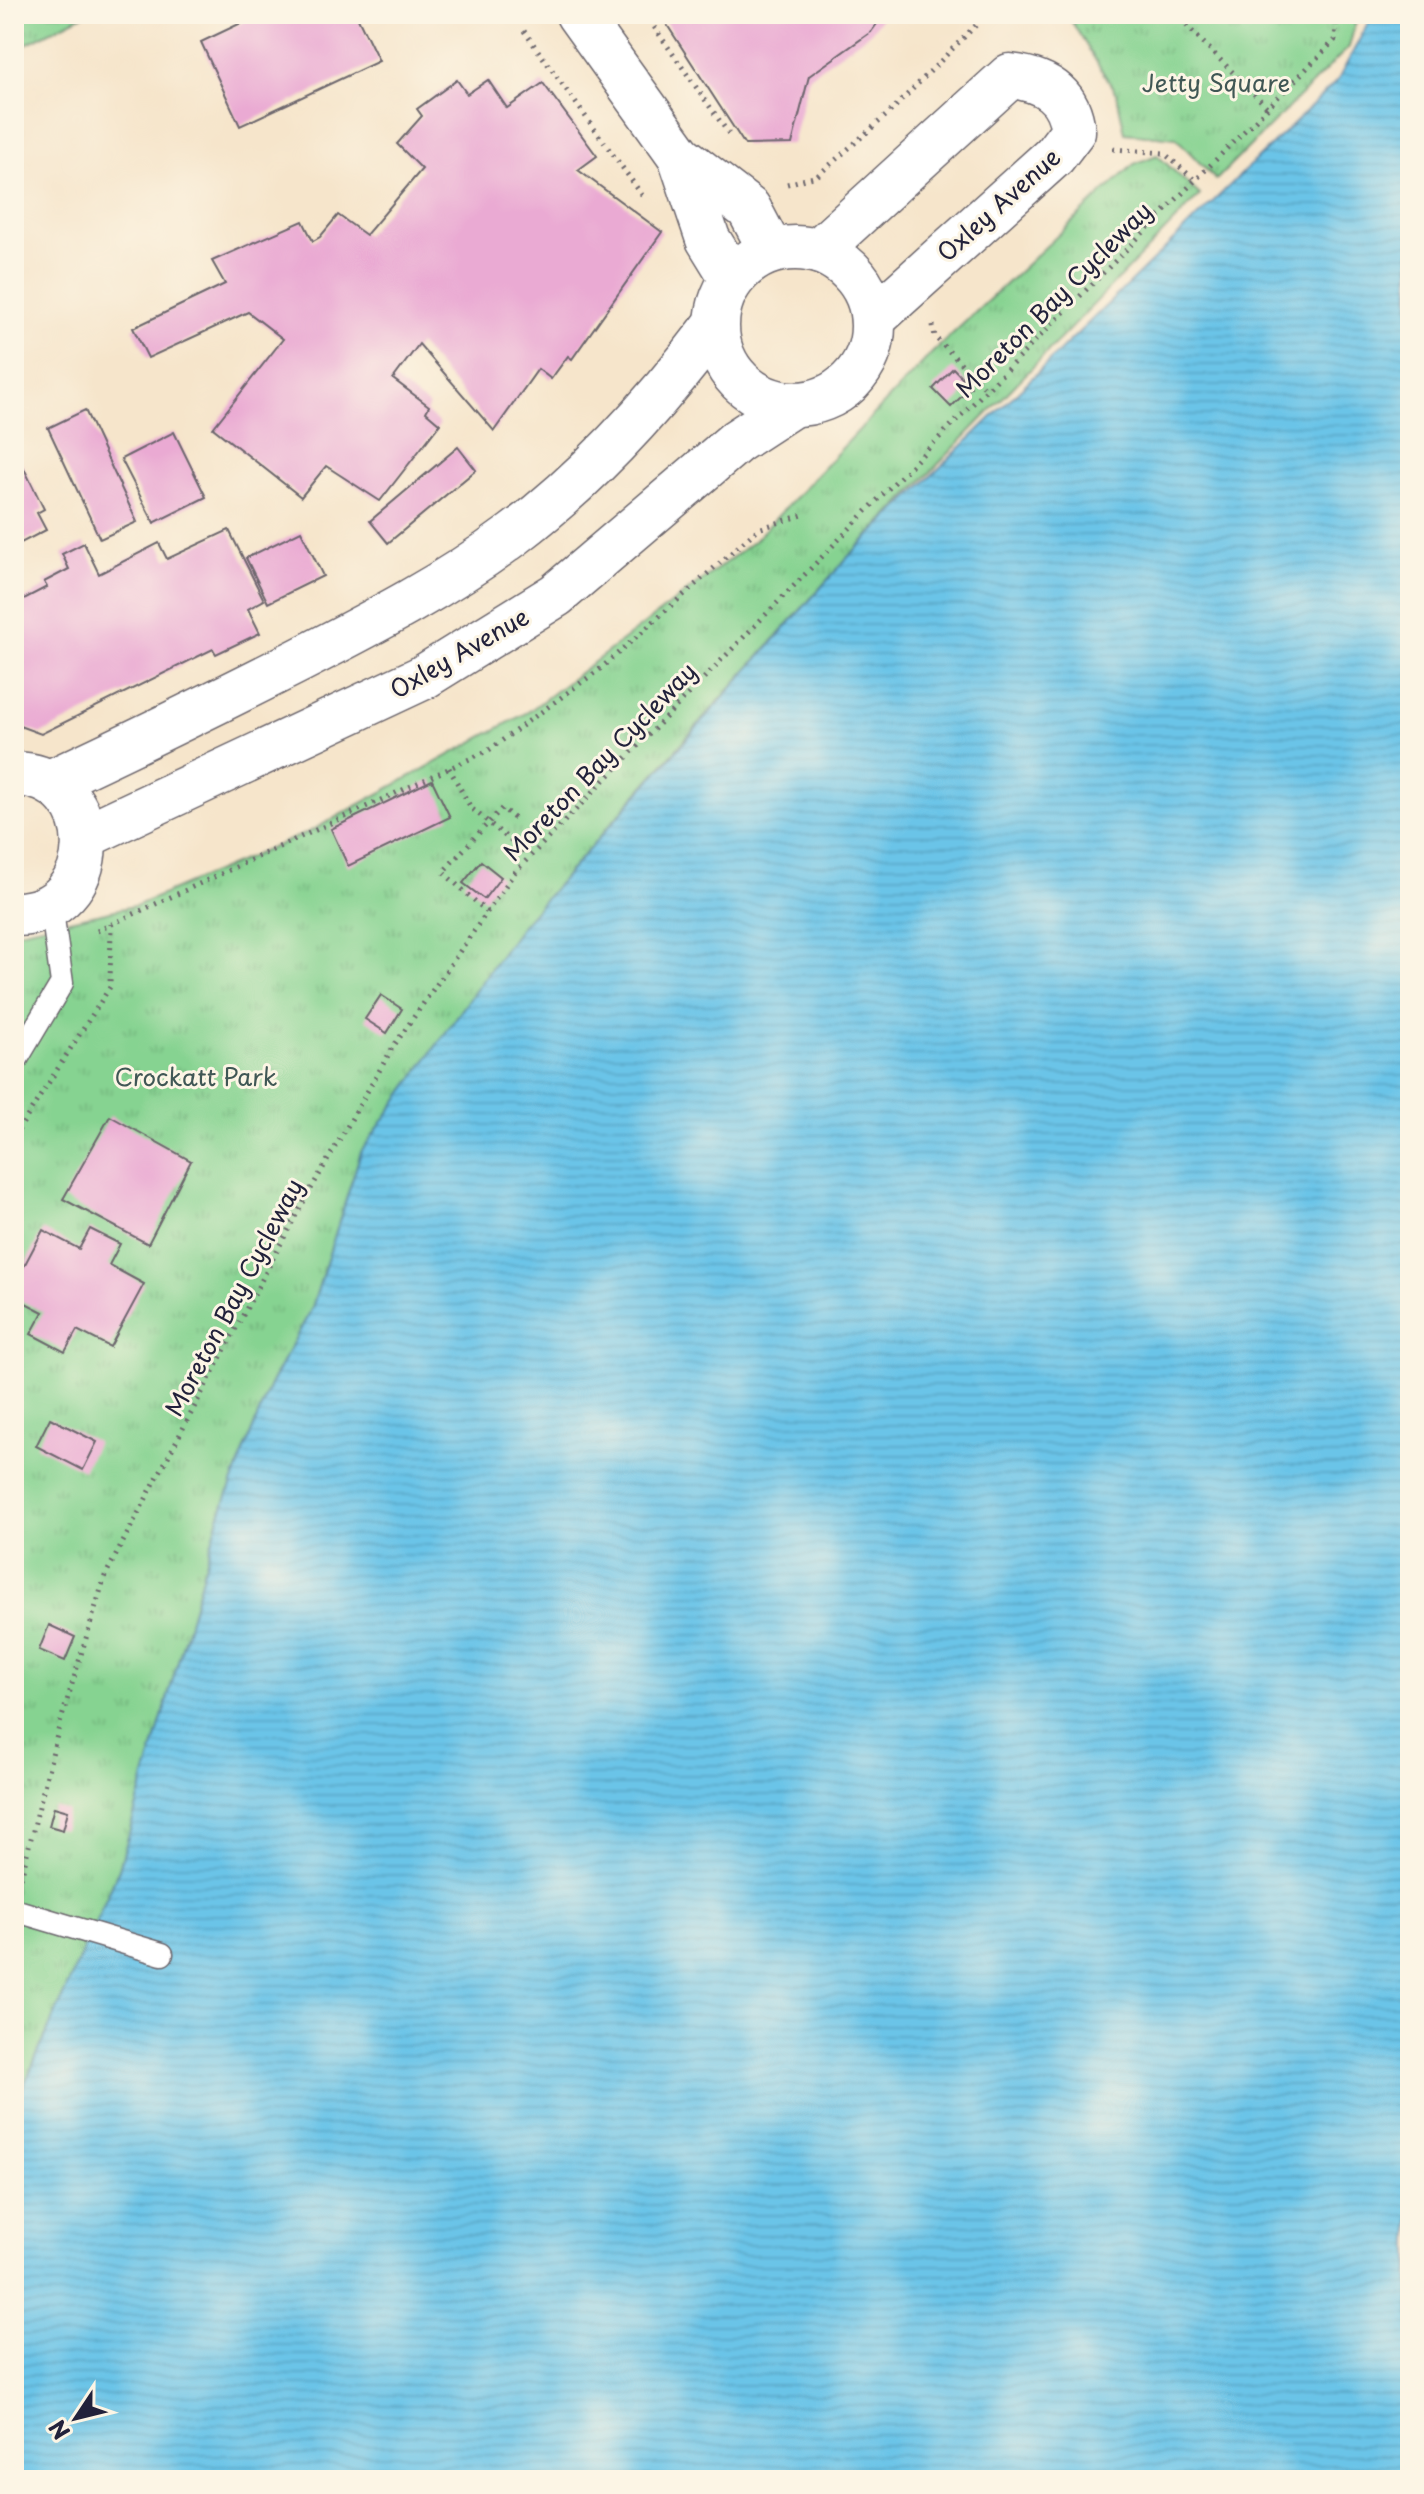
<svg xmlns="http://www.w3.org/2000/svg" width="1424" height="2494" font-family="'Playpen Sans',sans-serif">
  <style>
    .park { fill: url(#park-tufts); stroke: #547a66; stroke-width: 2 }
    .water { fill: url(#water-rules); stroke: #467392; stroke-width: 2 }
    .building { fill: #eaaad3 }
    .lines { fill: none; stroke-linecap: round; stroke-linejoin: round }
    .lane-casing { stroke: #6c666d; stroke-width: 25 }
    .street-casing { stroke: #6c666d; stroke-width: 47 }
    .secondary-casing { stroke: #6c666d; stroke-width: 47 }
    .path { stroke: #6c666d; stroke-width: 5; stroke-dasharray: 2 6; stroke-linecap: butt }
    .lane { stroke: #fff; stroke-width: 22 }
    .street { stroke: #fff; stroke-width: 44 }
    .secondary { stroke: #fff; stroke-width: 44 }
    .labels { text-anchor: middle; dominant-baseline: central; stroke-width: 6; stroke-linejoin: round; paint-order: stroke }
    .park-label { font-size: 24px; fill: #405755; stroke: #fcf5e5 }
    .street-label { font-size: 24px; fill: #22223b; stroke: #fcf5e5 }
  </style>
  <defs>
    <pattern id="park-tufts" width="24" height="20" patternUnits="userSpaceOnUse" patternTransform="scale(2)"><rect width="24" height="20" fill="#86d391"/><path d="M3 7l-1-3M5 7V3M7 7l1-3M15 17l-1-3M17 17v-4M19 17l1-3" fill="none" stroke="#73b57e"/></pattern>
    <pattern id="water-rules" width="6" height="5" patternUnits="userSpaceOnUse" patternTransform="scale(2)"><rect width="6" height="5" fill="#6ac4e8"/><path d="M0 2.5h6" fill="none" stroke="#5ca8c8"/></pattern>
  </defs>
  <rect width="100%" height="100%" fill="#fcf5e5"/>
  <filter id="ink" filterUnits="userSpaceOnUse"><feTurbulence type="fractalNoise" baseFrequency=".0125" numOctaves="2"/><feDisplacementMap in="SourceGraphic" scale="16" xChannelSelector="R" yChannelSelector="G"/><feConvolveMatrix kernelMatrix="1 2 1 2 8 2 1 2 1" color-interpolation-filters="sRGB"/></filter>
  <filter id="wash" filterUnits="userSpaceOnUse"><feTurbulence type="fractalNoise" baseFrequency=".006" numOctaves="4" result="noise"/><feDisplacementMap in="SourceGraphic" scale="32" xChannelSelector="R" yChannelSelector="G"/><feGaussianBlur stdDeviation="1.8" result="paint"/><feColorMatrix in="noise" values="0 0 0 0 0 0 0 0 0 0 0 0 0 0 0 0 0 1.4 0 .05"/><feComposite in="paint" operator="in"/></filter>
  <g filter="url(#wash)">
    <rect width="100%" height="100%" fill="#f6e5cb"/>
    <g class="park">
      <path d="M14,14H85L14,50Z"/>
      <path d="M1067,14H1358L1349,47L1216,180L1176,138L1125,133L1117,95Z"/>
      <path d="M1157,155L1200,195L848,557L701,721L522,925L361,1152L312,1308L270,1385L219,1517L119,1869L14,2108V932L138,905L311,831L528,712L754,541L932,353L1134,164Z"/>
    </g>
    <path class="water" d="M1373,14H1410V2480H14V2108L119,1869L219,1517L270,1385L312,1308L361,1152L522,925L848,557L1338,80Z"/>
    <g id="blocks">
      <g class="building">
        <path d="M260,14H356L379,61L240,126L201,42Z"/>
        <path d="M660,14H884L871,32L809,76L792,144L745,145Z"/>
        <path d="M457,80L467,94L488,80L507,108L543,83L597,156L578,170L662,232L572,359L568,356L551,379L538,369L494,431L419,344L393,379L429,406L426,412L440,424L380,501L326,466L301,497L213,428L283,339L248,312L148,358L133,328L225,284L212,261L303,221L313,241L320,237L338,215L366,235L422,169L397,144L422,116L417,109Z"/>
        <path d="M953,368L971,387L951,407L933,389Z"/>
        <path d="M85,410L137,522L100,539L48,428Z"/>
        <path d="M174,432L206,497L154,523L121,459Z"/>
        <path d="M458,447L476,470L388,543L370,521Z"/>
        <path d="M14,448L44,509L37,513L46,530L17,545L14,539Z"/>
        <path d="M229,530L264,600L248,609L260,633L216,654L213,649L41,734L14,724V604L47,587L44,582L69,569L62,554L84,543L99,574L159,543L167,559Z"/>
        <path d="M301,531L323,576L268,603L246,558Z"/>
        <path d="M432,780L450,817L348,866L331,829Z"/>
        <path d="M481,861L501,877L484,899L463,883Z"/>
        <path d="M381,995L402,1009L387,1033L365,1019Z"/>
        <path d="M110,1116L191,1161L148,1244L63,1199Z"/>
        <path d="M90,1229L120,1244L109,1265L144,1284L110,1347L77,1330L65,1352L31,1334L43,1312L14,1297V1285L43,1230L79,1249Z"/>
        <path d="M50,1418L97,1442L83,1470L36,1446Z"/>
        <path d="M49,1625L75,1637L65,1661L39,1650Z"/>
        <path d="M54,1807L68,1811L63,1830L49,1826Z"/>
      </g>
    </g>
  </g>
  <g filter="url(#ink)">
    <use href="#blocks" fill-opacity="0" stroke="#6c666d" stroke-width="2"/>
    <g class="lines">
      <g class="lane-casing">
        <g id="lane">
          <path d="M14,1064L62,983L51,904"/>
          <path d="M14,1910L162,1954"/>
        </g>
      </g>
      <g class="street-casing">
        <g id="street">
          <path d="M578,14L680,156L749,209L771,251"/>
          <path d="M680,156L708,239L732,278"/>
          <circle cx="795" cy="326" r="78"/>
          <path d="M818,251L1010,76C1044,80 1069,93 1073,131L1054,156L873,319"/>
          <path d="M50,782C134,743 217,702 300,660C374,622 446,585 513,535C591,476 656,404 714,327"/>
          <path d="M85,836L422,678L556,595L737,441L792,405"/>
        </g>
      </g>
      <g class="secondary-casing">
        <path id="secondary" d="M14,774C109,775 105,916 14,914"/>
      </g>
      <g class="path">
        <path d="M645,14L729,134"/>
        <path d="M1175,14L1267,107"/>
        <path d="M524,31L645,199"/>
        <path d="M1113,149L1164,153L1196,181"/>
        <path d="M787,184L817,176L888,114L987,14"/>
        <path d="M933,325L935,337L987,390"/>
        <path d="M449,768L471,808L528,855"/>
        <path d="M487,912L443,872L502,808L515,819"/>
        <path d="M97,931L489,750L600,669L758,529L806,514"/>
        <path d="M14,972L27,967"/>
        <path d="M14,1137L110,987L111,924"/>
        <path d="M21,1878L59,1727L105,1576L296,1215L393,1047L515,872L892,485L1335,40L1337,14"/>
      </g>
      <use href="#lane" class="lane"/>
      <use href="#street" class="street"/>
      <use href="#secondary" class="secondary"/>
    </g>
  </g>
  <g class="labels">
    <g class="park-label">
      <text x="1216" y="82">Jetty Square</text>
      <text x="196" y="1076">Crockatt Park</text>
    </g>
    <g class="street-label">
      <text transform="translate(998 204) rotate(-42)">Oxley Avenue</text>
      <text transform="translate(1053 299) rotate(-45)">Moreton Bay Cycleway</text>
      <text transform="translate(459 652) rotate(-30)">Oxley Avenue</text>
      <text transform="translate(599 761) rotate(-46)">Moreton Bay Cycleway</text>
      <text transform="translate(233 1297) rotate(-62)">Moreton Bay Cycleway</text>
    </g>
  </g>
  <rect width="1424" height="2494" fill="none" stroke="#fcf5e5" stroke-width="48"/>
  <g transform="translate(76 2418) rotate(235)" stroke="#fcf5e5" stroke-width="6" paint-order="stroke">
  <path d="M0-6L14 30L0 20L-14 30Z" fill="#22223b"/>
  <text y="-12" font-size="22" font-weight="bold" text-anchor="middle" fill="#22223b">N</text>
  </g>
</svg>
